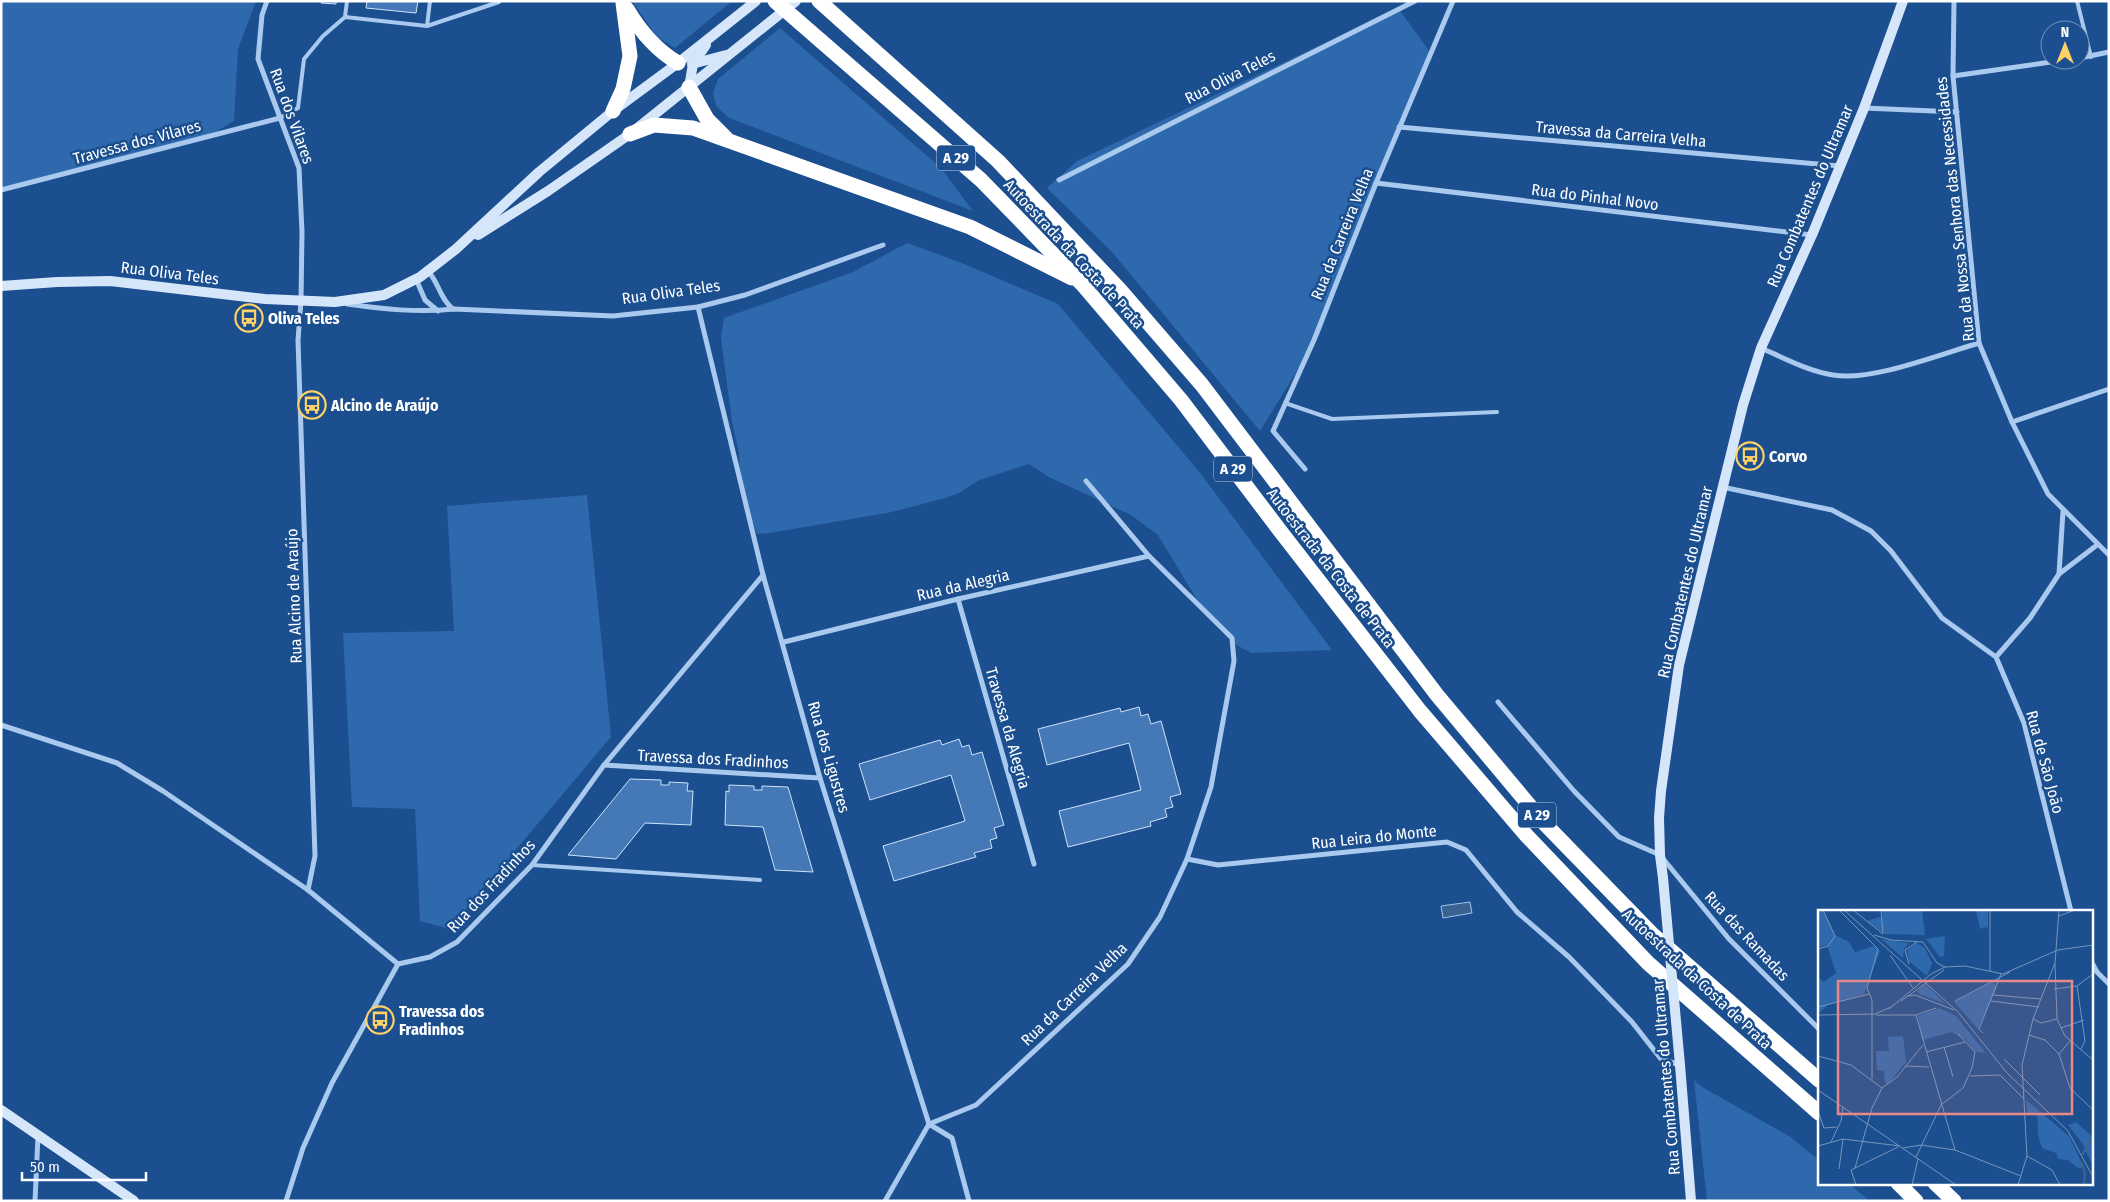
<svg xmlns="http://www.w3.org/2000/svg" width="2110" height="1202" font-family="'Fira Sans Condensed',sans-serif">
  <style>
    .green { fill: #2e69ad }
    .water { fill: #3c6290; stroke: #9cc4f0 }
    .building { fill: #4478b7; stroke: #cfe3fa }
    .lines { fill: none; stroke-linecap: round; stroke-linejoin: round }
    .service { stroke: #a9c9ee; stroke-width: 4 }
    .minor { stroke: #a9c9ee; stroke-width: 5 }
    .secondary { stroke: #d6e6fa; stroke-width: 10 }
    .motorway { stroke: #fff; stroke-width: 15 }
    .secondary-bridge { stroke: #d6e6fa; stroke-width: 10 }
    .motorway-bridge { stroke: #fff; stroke-width: 15 }
    .labels { text-anchor: middle; dominant-baseline: central; stroke-width: 5; stroke-linejoin: round; paint-order: stroke }
    .shield { fill: #1b4f8f; stroke: #bbcadd; stroke-width: 1 }
    .shield-label { font-size: 15px; font-weight: bold; fill: #fff }
    .street-label { font-size: 16px; fill: #fff; stroke: #1b4f8f }
    .poi-label { font-size: 16px; font-weight: bold; fill: #fff; stroke: #1b4f8f; text-anchor: start }
    .inset-river { fill: none; stroke: #3c6290; stroke-width: 2.5 }
    .inset-road { fill: none; stroke: #7695bc; stroke-width: 1 }
    .view { fill: #e88989; fill-opacity: 0.15; stroke: #e88989; stroke-width: 2.5 }
    .inset-edge { fill: none; stroke: #fff; stroke-width: 2.5 }
  </style>
  <rect width="100%" height="100%" fill="#1b4f8f"/>
  <g class="green">
    <path d="M1,1H256L238,49L234,121L207,137L1,191Z"/>
    <path d="M632,1H732L675,48L657,37Z"/>
    <path d="M1398,8L1430,52L1380,171L1320,334L1260,431L1112,252L1047,188L1077,161Z"/>
    <path d="M780,28L941,168L973,211L729,118L716,106L713,93L718,79Z"/>
    <path d="M907,243L962,263L1058,304L1201,474L1332,650L1251,653L1233,643L1202,608L1158,535L1131,515L1049,477L1029,464L979,480L959,493L945,498L892,512L770,533L757,534L740,487L739,453L732,422L721,338L724,318L853,272Z"/>
    <path d="M587,495L611,737L449,929L420,921L415,809L352,807L343,633L454,631L447,506Z"/>
    <path d="M1694,1080L1702,1087L1789,1136L1819,1160V1183H1848L1870,1201H1707Z"/>
  </g>
  <path class="water" d="M1470,902L1472,913L1443,918L1441,906Z"/>
  <g class="building">
    <path d="M322,1H336V4L321,3Z"/>
    <path d="M367,1H418L416,13L366,8Z"/>
    <path d="M1139,707L1141,716L1148,714L1151,724L1161,721L1181,794L1170,797L1173,807L1165,809L1167,817L1150,822L1151,826L1068,847L1059,811L1141,790L1129,743L1047,765L1038,729L1120,708L1121,712Z"/>
    <path d="M959,739L962,747L969,745L972,755L982,752L1004,825L994,828L997,838L990,840L992,848L974,853L976,857L894,881L883,846L965,821L951,775L870,800L859,764L940,740L942,745Z"/>
    <path d="M630,779L661,780V785H669V782L688,783L687,791H693L691,825L645,823L616,859L568,855Z"/>
    <path d="M729,785L754,786V790H762V786L788,787L813,872L775,870L763,827L725,825L726,791L729,792Z"/>
  </g>
  <g class="lines">
    <g class="service">
      <path d="M2077,1L2091,57"/>
      <path d="M345,17L427,26L499,2"/>
      <path d="M427,26L430,1"/>
      <path d="M280,118L298,108L304,59L323,36L345,17L347,1"/>
      <path d="M1285,403L1332,419L1497,412"/>
      <path d="M532,865L760,880"/>
    </g>
    <g class="minor">
      <path d="M267,1L262,15L258,59L299,168L302,232L301,301L298,340L315,856L308,890"/>
      <path d="M1954,1L1953,76L1979,343L2012,422L2048,494L2109,555"/>
      <path d="M2080,58L2109,52"/>
      <path d="M1953,76L2065,60"/>
      <path d="M1864,108L1957,112"/>
      <path d="M1399,127L1840,166"/>
      <path d="M1059,180L1415,1"/>
      <path d="M1376,183L1812,235"/>
      <path d="M1,190L280,118"/>
      <path d="M428,271C439,283 440,299 453,309"/>
      <path d="M416,279L425,300L438,311"/>
      <path d="M347,304C383,309 418,313 454,309L613,316L698,307L745,295L883,245"/>
      <path d="M698,307L763,575L820,778L929,1124L885,1201"/>
      <path d="M1761,348C1784,358 1808,371 1833,375C1870,382 1941,354 1979,343"/>
      <path d="M2012,422L2109,389"/>
      <path d="M1305,469L1273,431L1314,340L1376,183L1453,1"/>
      <path d="M1722,487L1832,510L1871,531L1891,551L1942,618L1996,657L2024,723L2071,911"/>
      <path d="M2059,574L2063,511"/>
      <path d="M958,599L1034,864"/>
      <path d="M784,642L958,599L1149,556"/>
      <path d="M1996,657L2030,618L2059,574L2097,545"/>
      <path d="M1498,702L1574,791L1619,837L1660,855L1729,939L1819,1029"/>
      <path d="M1,725L117,763L163,791L308,890L398,964"/>
      <path d="M604,765L820,778"/>
      <path d="M1187,859L1218,865L1447,842L1466,850L1517,912L1569,957L1632,1022L1661,1059L1680,1065"/>
      <path d="M2091,961L2097,972L2109,984"/>
      <path d="M398,964L430,957L457,942L532,865L604,765L763,575"/>
      <path d="M929,1124L976,1105L1128,964L1160,917L1187,859L1211,787L1234,661L1232,638L1149,556L1086,481"/>
      <path d="M929,1124L952,1138L969,1201"/>
      <path d="M35,1201L38,1136"/>
      <path d="M286,1201L303,1148L332,1083L398,964"/>
    </g>
    <g class="secondary">
      <path d="M692,64L726,55"/>
      <path d="M689,87L693,64L706,45"/>
      <path d="M478,235L548,191L630,134L796,1"/>
      <path d="M1,286L57,282L110,281L265,299L335,302L384,295L420,277L456,249L539,172L613,111L678,63L756,1"/>
      <path d="M1663,878L1660,855L1659,818L1661,791L1679,665L1743,405L1761,348L1812,235L1864,108L1903,1"/>
      <path d="M1680,1065L1691,1201"/>
      <path d="M1,1110L134,1201"/>
    </g>
    <g class="motorway">
      <path d="M819,1L998,161L1120,290L1202,385L1437,695L1545,824L1653,935L1819,1080"/>
      <path d="M627,9C640,31 656,50 678,63"/>
      <path d="M821,41L981,180L1082,284L1181,400L1281,532L1420,711L1527,836L1648,963L1819,1113"/>
      <path d="M689,87L707,119L726,138"/>
      <path d="M613,111L623,89L630,56L623,3"/>
      <path d="M630,134L654,125L693,128L970,227L1072,278"/>
      <path d="M1898,1183L1916,1201"/>
      <path d="M1935,1183L1954,1201"/>
    </g>
    <path class="secondary-bridge" d="M1663,878L1680,1065"/>
    <path class="motorway-bridge" d="M775,1L821,41"/>
  </g>
  <defs>
    <g id="bus-ring" transform="scale(1.4375)"><circle r="9.5" fill="#1b4f8f" stroke="#ffd166" stroke-width="1.5"/><path d="M-5-6H5V4H4V6H2V4H-2V6H-4V4H-5ZM-3.5-4V0h7V-4ZM-3.5 1.2v1.5H-2V1.2ZM2 1.2v1.5H3.5V1.2Z" fill="#ffd166"/></g>
  </defs>
  <g fill-rule="evenodd">
    <use href="#bus-ring" x="249" y="318"/>
    <use href="#bus-ring" x="312" y="405"/>
    <use href="#bus-ring" x="1750" y="456"/>
    <use href="#bus-ring" x="380" y="1020"/>
  </g>
  <g class="labels">
    <g class="shield">
      <rect x="937" y="145.5" width="38" height="25" rx="4"/>
      <rect x="1214" y="456.5" width="38" height="25" rx="4"/>
      <rect x="1518" y="802.5" width="38" height="25" rx="4"/>
    </g>
    <g class="shield-label">
      <text x="956" y="158">A 29</text>
      <text x="1233" y="469">A 29</text>
      <text x="1537" y="815">A 29</text>
    </g>
    <g class="street-label">
      <text transform="translate(1230 77) rotate(-27)">Rua Oliva Teles</text>
      <text transform="translate(292 116) rotate(70)">Rua dos Vilares</text>
      <text transform="translate(1621 134) rotate(5)">Travessa da Carreira Velha</text>
      <text transform="translate(137 142) rotate(-15)">Travessa dos Vilares</text>
      <text transform="translate(1810 196) rotate(-67)">Rua Combatentes do Ultramar</text>
      <text transform="translate(1595 197) rotate(7)">Rua do Pinhal Novo</text>
      <text transform="translate(1955 209) rotate(-96)">Rua da Nossa Senhora das Necessidades</text>
      <text transform="translate(1342 234) rotate(-68)">Rua da Carreira Velha</text>
      <text transform="translate(1074 254) rotate(47)">Autoestrada da Costa de Prata</text>
      <text transform="translate(170 273) rotate(7)">Rua Oliva Teles</text>
      <text transform="translate(671 292) rotate(-8)">Rua Oliva Teles</text>
      <text transform="translate(1331 568) rotate(52)">Autoestrada da Costa de Prata</text>
      <text transform="translate(1685 582) rotate(-77)">Rua Combatentes do Ultramar</text>
      <text transform="translate(963 585) rotate(-13)">Rua da Alegria</text>
      <text transform="translate(294 596) rotate(-92)">Rua Alcino de Araújo</text>
      <text transform="translate(1008 728) rotate(74)">Travessa da Alegria</text>
      <text transform="translate(829 757) rotate(74)">Rua dos Ligustres</text>
      <text transform="translate(713 759) rotate(3)">Travessa dos Fradinhos</text>
      <text transform="translate(2045 762) rotate(75)">Rua de São João</text>
      <text transform="translate(1374 837) rotate(-6)">Rua Leira do Monte</text>
      <text transform="translate(491 886) rotate(-47)">Rua dos Fradinhos</text>
      <text transform="translate(1747 936) rotate(47)">Rua das Ramadas</text>
      <text transform="translate(1697 979) rotate(43)">Autoestrada da Costa de Prata</text>
      <text transform="translate(1074 994) rotate(-44)">Rua da Carreira Velha</text>
      <text transform="translate(1666 1077) rotate(-95)">Rua Combatentes do Ultramar</text>
    </g>
    <g class="poi-label">
      <text x="268" y="318">Oliva Teles</text>
      <text x="331" y="405">Alcino de Araújo</text>
      <text x="1769" y="456">Corvo</text>
      <text x="399" y="1011">Travessa dos<tspan x="399" dy="18">Fradinhos</tspan></text>
    </g>
  </g>
  <g transform="translate(1818 910)">
    <rect width="275" height="275" fill="#1b4f8f"/>
    <path d="M0,0H5L17,25L31,32L37,42L56,36L62,41L46,84L10,95L0,104V68L6,72L18,63L9,35L0,37ZM64,0H104L107,25L67,24L49,11L65,6ZM158,0H170V22L169,17L162,19ZM127,26L126,46L122,47L108,29ZM63,29L91,33L86,39L85,48ZM99,33L107,38L114,53L109,66L91,51L89,40ZM175,72L179,77L160,119L136,92ZM107,74L128,94L101,84L99,81ZM121,98L137,105L168,143L157,142L148,130L134,122L104,130L100,106ZM85,126L88,152L70,174L67,173L66,161L59,160L58,141H71L70,127ZM208,190L251,226L266,258H260L250,250L240,249L238,243L224,238L220,225V211L218,205L209,204ZM258,212L275,227V256L264,233L250,215Z" fill="#2e69ad"/>
    <path class="inset-river" d="M264,245L275,227M263,251L267,263L266,275"/>
    <path class="inset-road" d="M21,0L60,39L49,78L54,90V169M26,0L140,102L189,163L250,221L275,267M35,0L65,24L63,0M172,0V61M241,6L257,0M56,25L73,30L105,32L119,53L127,57M0,39L10,36L17,26L5,0M72,45L95,78M91,54L87,40L99,32M237,54L239,109L247,126L275,150M259,76L267,131L263,139M236,79L259,76L275,64M175,85L223,89M90,86L97,85L136,100M83,91L126,60M137,91L192,62M173,91L221,97M0,97L51,84M71,99L113,64L127,57L147,56L185,64L240,40L275,35M0,105L57,104L73,97M58,105H98L118,98M98,105L137,240M215,109L223,113L239,109M243,118L266,110M165,123L161,119L183,64M211,125L227,130L241,144L252,178L275,200M126,137L135,167M108,142L147,132M241,144L252,131M0,146L33,155L64,178M186,149L222,185M87,156L111,157M152,166L182,165L206,189M64,178L79,167L105,135M0,180L138,275M123,195L145,178L154,158L157,142L140,124M0,201L6,218L19,217M13,232L23,211L25,197M0,236L25,229L82,236M85,238L103,235L137,240L203,266M209,246L234,260L242,275M98,247L123,195M37,258L54,198L64,178M21,259L25,229M38,275L33,260L80,237M94,275L100,249M200,275L209,246L204,155L215,109L237,53L241,0"/>
    <path class="view" d="M20,71H254V204H20Z"/>
    <rect width="275" height="275" class="inset-edge"/>
  </g>
  <rect width="2110" height="1202" fill="none" stroke="#ffffff" stroke-width="5"/>
  <g transform="translate(2065 45)"><circle r="24" fill="#1b4f8f" stroke="#7695bc"/>
  <path d="M0-4L9 19L0 12L-9 19Z" fill="#ffd166"/>
  <text y="-8" font-size="14" font-weight="bold" text-anchor="middle" fill="#ffffff">N</text>
  </g>
  <path d="M22 1172v8h124v-8" fill="none" stroke="#ffffff" stroke-width="2.5"/>
  <text x="30" y="1172" font-size="15" fill="#ffffff" stroke="#1b4f8f" stroke-width="4" paint-order="stroke">50 m</text>
</svg>
